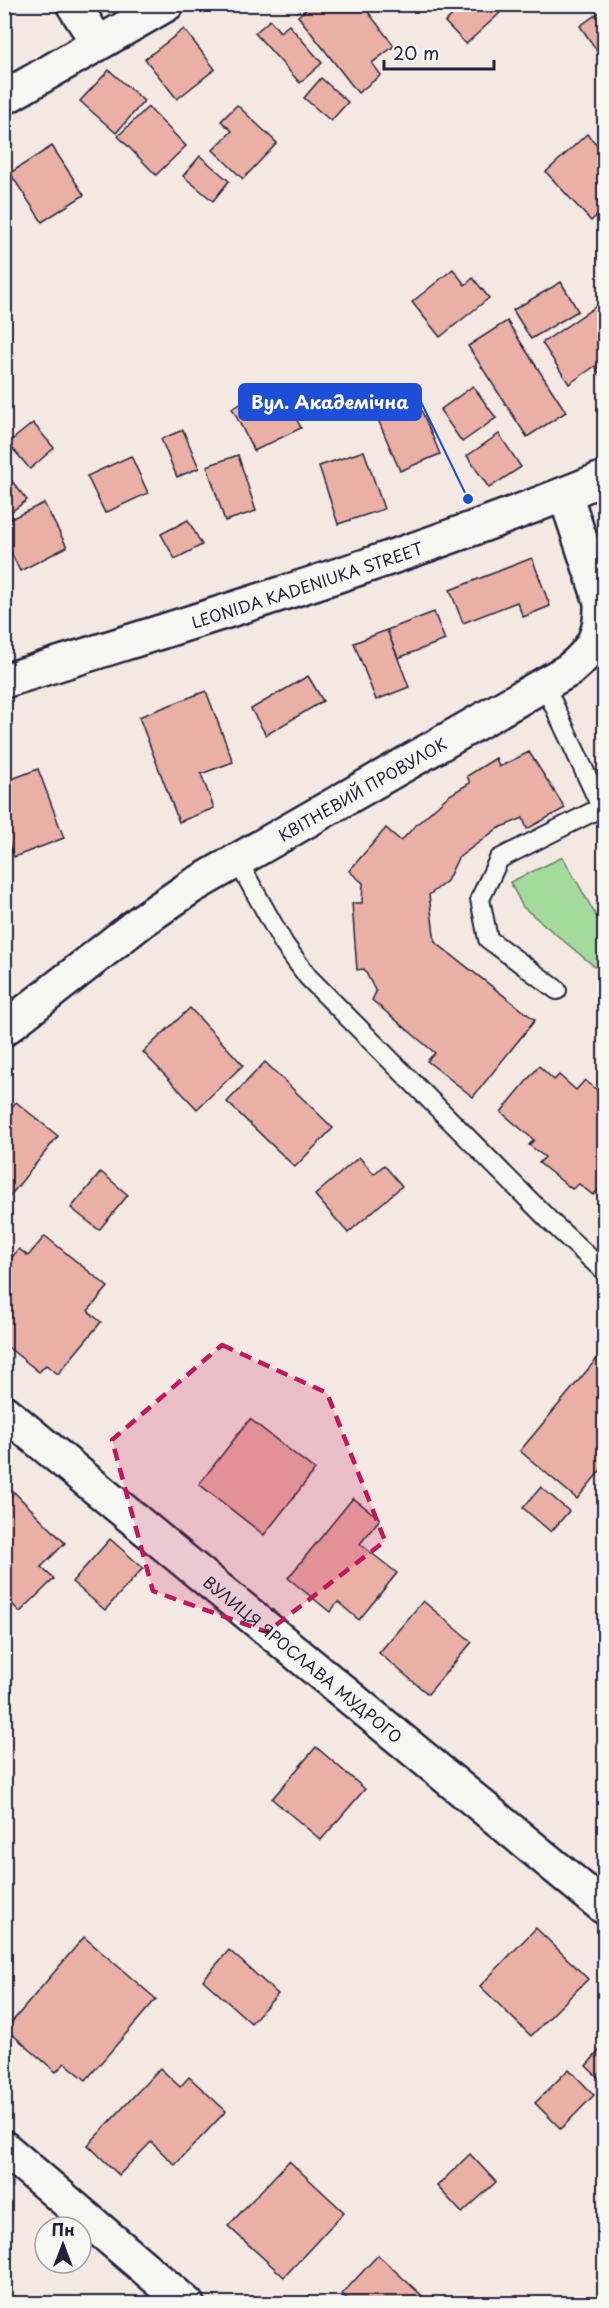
<svg xmlns="http://www.w3.org/2000/svg" width="609" height="2308" font-family="'Playpen Sans',sans-serif">
  <style>
    .green { fill: #a5da9d; stroke: #647e6c; stroke-width: 1.5 }
    .building { fill: #eab0a6; stroke: #22223b; stroke-width: 1.5 }
    .lines { fill: none; stroke-linecap: round; stroke-linejoin: round }
    .lane-casing { stroke: #22223b; stroke-width: 22 }
    .street-casing { stroke: #22223b; stroke-width: 38 }
    .secondary-casing { stroke: #22223b; stroke-width: 38 }
    .lane { stroke: #f6f6f2; stroke-width: 18 }
    .street { stroke: #f6f6f2; stroke-width: 33 }
    .secondary { stroke: #f6f6f2; stroke-width: 33 }
    .marked { fill: #c2185b; fill-opacity: 0.2; stroke: #c2185b; stroke-width: 4.5; stroke-dasharray: 12 8; stroke-linejoin: round }
    .labels { text-anchor: middle; dominant-baseline: central; stroke-width: 4.5; stroke-linejoin: round; paint-order: stroke }
    .street-label { font-size: 16px; fill: #22223b; stroke: #f6f6f2 }
    .leader { fill: none; stroke: #1d4ed8; stroke-width: 2 }
    .callout-dot { fill: #1d4ed8; stroke: #f6f6f2; stroke-width: 2 }
    .callout { fill: #1d4ed8; stroke: #1d4ed8; stroke-width: 2 }
    .callout-label { font-size: 18px; text-anchor: middle; font-weight: bold; fill: #fff }
  </style>
  <rect width="100%" height="100%" fill="#f4e8e3"/>
  <filter id="ink" filterUnits="userSpaceOnUse"><feTurbulence type="fractalNoise" baseFrequency=".0167" numOctaves="2"/><feDisplacementMap in="SourceGraphic" scale="12" xChannelSelector="R" yChannelSelector="G"/><feConvolveMatrix kernelMatrix="1 2 1 2 8 2 1 2 1" color-interpolation-filters="sRGB"/></filter>
  <g filter="url(#ink)">
    <path class="green" d="M563,857L604,930V968L600,971L523,907L510,882Z"/>
    <g class="building">
      <path d="M313,4H362L394,46L372,63L381,75L358,93L298,16Z"/>
      <path d="M464,4H492L500,13L466,44L445,22Z"/>
      <path d="M604,9V61L580,26Z"/>
      <path d="M270,20L280,32L289,25L322,63L300,83L255,33Z"/>
      <path d="M184,29L215,69L177,99L145,59Z"/>
      <path d="M109,70L144,101L116,133L80,101Z"/>
      <path d="M321,78L348,102L331,121L304,98Z"/>
      <path d="M237,105L277,143L243,179L213,150L232,131L221,121Z"/>
      <path d="M148,107L186,146L156,175L118,136Z"/>
      <path d="M587,134L600,148L604,144V209L591,221L546,172Z"/>
      <path d="M52,146L84,195L42,222L10,173Z"/>
      <path d="M200,156L229,181L213,201L183,176Z"/>
      <path d="M453,269L465,285L473,278L489,298L440,337L412,302Z"/>
      <path d="M561,282L578,311L531,339L513,310Z"/>
      <path d="M604,301V378L603,379L595,366L569,384L542,343Z"/>
      <path d="M507,321L566,412L527,437L468,346Z"/>
      <path d="M279,385L301,428L254,451L232,408Z"/>
      <path d="M473,386L496,418L462,442L440,410Z"/>
      <path d="M414,393L440,454L400,471L374,410Z"/>
      <path d="M33,423L54,448L30,469L8,443Z"/>
      <path d="M183,430L199,468L177,477L161,439Z"/>
      <path d="M499,434L521,467L489,488L467,456Z"/>
      <path d="M364,451L384,509L338,524L319,466Z"/>
      <path d="M238,455L256,511L225,521L207,466Z"/>
      <path d="M131,456L148,493L105,513L87,476Z"/>
      <path d="M4,471L27,500L4,517Z"/>
      <path d="M44,503L67,547L20,571L4,538V522Z"/>
      <path d="M188,520L202,545L175,559L161,534Z"/>
      <path d="M532,558L550,606L523,617L517,602L463,623L450,590Z"/>
      <path d="M434,612L445,640L398,658L387,630Z"/>
      <path d="M387,630L409,687L376,700L354,643Z"/>
      <path d="M308,676L323,701L266,735L251,709Z"/>
      <path d="M206,691L233,762L201,774L214,808L179,822L139,717Z"/>
      <path d="M529,752L565,808L527,829L523,818L497,829L458,858L447,881L429,895L435,942L535,1020L473,1097L427,1061L435,1053L372,1000L376,992L364,969L357,970L352,903H362L363,883L349,871L386,828L401,841L414,827L448,796L470,783L467,776L496,758L499,767Z"/>
      <path d="M38,769L64,838L14,857L4,831V782Z"/>
      <path d="M190,1008L243,1065L197,1109L143,1052Z"/>
      <path d="M265,1062L333,1128L295,1167L227,1102Z"/>
      <path d="M539,1066L554,1080L559,1075L576,1090L585,1080L604,1096V1194L599,1189L593,1195L579,1184L572,1189L539,1163L545,1157L529,1145L534,1140L501,1112Z"/>
      <path d="M16,1102L58,1136L6,1201L4,1116Z"/>
      <path d="M359,1157L374,1174L384,1165L402,1186L348,1233L315,1195Z"/>
      <path d="M101,1172L128,1195L99,1230L71,1208Z"/>
      <path d="M45,1236L108,1287L88,1311L101,1322L58,1374L46,1365L39,1372L4,1344V1266L19,1249L28,1256Z"/>
      <path d="M604,1350V1466L577,1499L520,1451Z"/>
      <path d="M250,1419L315,1470L264,1535L199,1484Z"/>
      <path d="M541,1487L569,1511L551,1532L523,1508Z"/>
      <path d="M14,1492L65,1543L41,1567L54,1579L20,1612L4,1596V1502Z"/>
      <path d="M353,1498L380,1519L360,1544L397,1573L359,1620L338,1602L330,1612L288,1578Z"/>
      <path d="M110,1539L143,1568L105,1610L72,1582Z"/>
      <path d="M423,1601L472,1642L428,1694L379,1653Z"/>
      <path d="M316,1747L365,1789L321,1840L272,1799Z"/>
      <path d="M536,1928L588,1979L531,2036L480,1986Z"/>
      <path d="M84,1937L156,1999L86,2080L65,2063L56,2072L6,2029Z"/>
      <path d="M229,1950L278,1994L251,2023L203,1980Z"/>
      <path d="M604,2045V2083L586,2066Z"/>
      <path d="M160,2068L180,2087L189,2077L226,2111L175,2165L151,2142L119,2175L88,2145Z"/>
      <path d="M569,2069L594,2095L561,2129L535,2103Z"/>
      <path d="M470,2154L496,2182L462,2213L437,2186Z"/>
      <path d="M289,2161L344,2212L284,2277L228,2226Z"/>
      <path d="M378,2255L431,2304H353L342,2294Z"/>
    </g>
    <g class="lines">
      <g class="lane-casing">
        <g id="lane">
          <path d="M544,684L604,813"/>
          <path d="M237,860L284,944L308,977L551,1222L604,1271"/>
          <path d="M557,990L488,939L480,899L499,859L602,807"/>
        </g>
      </g>
      <g class="street-casing">
        <g id="street">
          <path d="M73,4L98,43"/>
          <path d="M4,98L167,4"/>
          <path id="s1" d="M4,1029L143,920L191,887L569,670C593,651 602,633 601,602L565,494"/>
          <path id="s2" d="M4,1412L604,1907"/>
          <path d="M4,2148L187,2304"/>
        </g>
      </g>
      <g class="secondary-casing">
        <g id="secondary">
          <path id="s3" d="M4,681C206,617 409,558 604,478"/>
        </g>
      </g>
      <use href="#lane" class="lane"/>
      <use href="#street" class="street"/>
      <use href="#secondary" class="secondary"/>
    </g>
  </g>
  <path class="marked" d="M222,1345L327,1393L385,1541L267,1632L153,1591L112,1440Z"/>
  <g class="labels">
    <g class="street-label">
      <text stroke="none"><textPath href="#s3" startOffset="318">LEONIDA KADENIUKA STREET</textPath></text>
      <text stroke="none"><textPath href="#s1" startOffset="432">КВІТНЕВИЙ ПРОВУЛОК</textPath></text>
      <text stroke="none"><textPath href="#s2" startOffset="388">ВУЛИЦЯ ЯРОСЛАВА МУДРОГО</textPath></text>
    </g>
  </g>
  <path class="leader" d="M468 499L421 402"/>
  <circle class="callout-dot" cx="468" cy="499" r="6"/>
  <rect class="callout" x="239" y="384" width="182" height="36" rx="6"/>
  <g class="callout-label">
    <text x="330" y="409">Вул. Академічна</text>
  </g>
  <rect width="609" height="2308" fill="none" stroke="#f6f6f2" stroke-width="24"/>
  <rect x="12" y="12" width="585" height="2284" fill="none" stroke="#22223b" stroke-width="2" filter="url(#ink)"/>
  <g transform="translate(63 2245)"><circle r="28" fill="#f6f6f2" stroke="#a1a1a9" stroke-width="1.5"/>
  <path d="M0-4.5L10 22L0 15L-10 22Z" fill="#22223b"/>
  <text y="-9" font-size="16" font-weight="bold" text-anchor="middle" fill="#22223b">Пн</text>
  </g>
  <path d="M384 60v9h110v-9" fill="none" stroke="#22223b" stroke-width="3"/>
  <text x="393" y="60" font-size="18" fill="#22223b" stroke="#f6f6f2" stroke-width="4.5" paint-order="stroke">20 m</text>
</svg>
